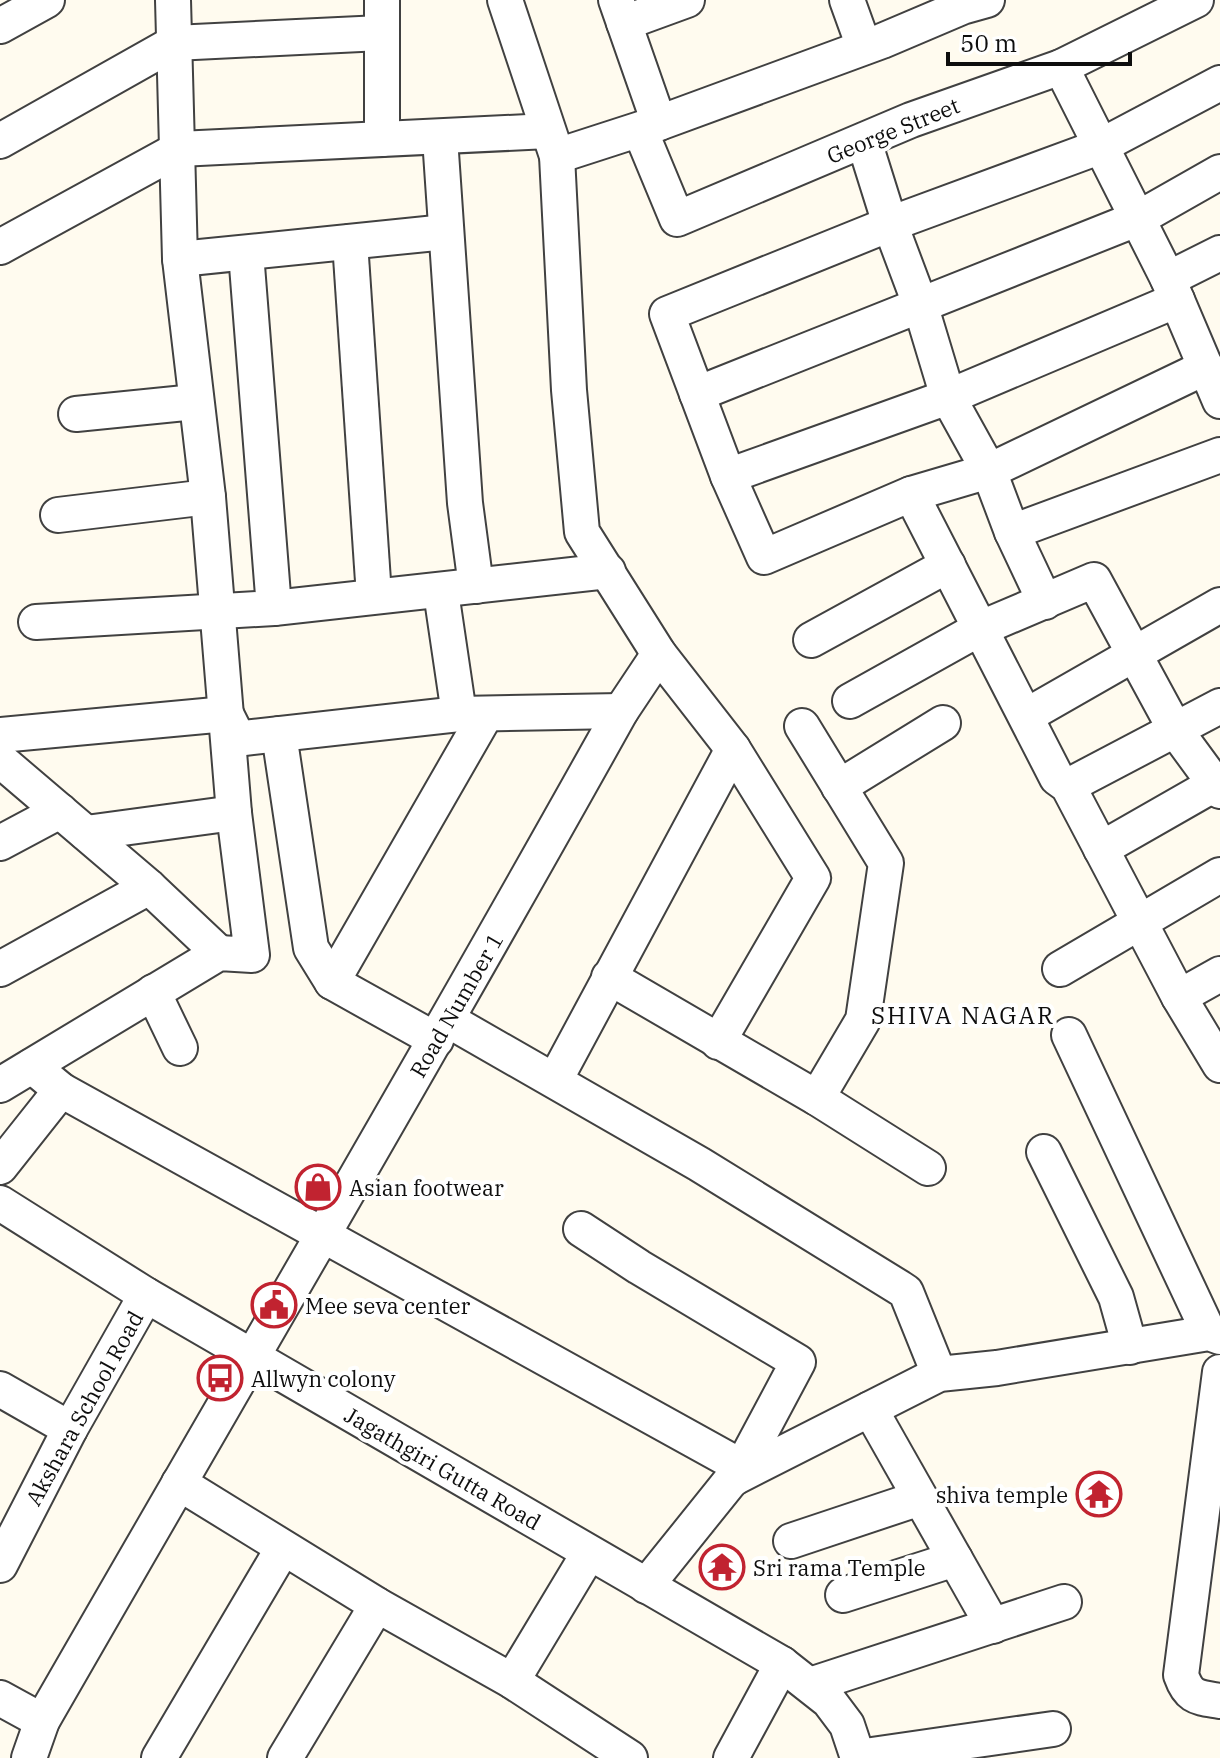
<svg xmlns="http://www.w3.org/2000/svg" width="1220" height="1758" font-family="'IBM Plex Serif',serif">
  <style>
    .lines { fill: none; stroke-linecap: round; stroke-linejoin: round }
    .minor-casing { stroke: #414141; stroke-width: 38 }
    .minor { stroke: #fff; stroke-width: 34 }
    .labels { text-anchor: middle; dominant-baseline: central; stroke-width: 8; stroke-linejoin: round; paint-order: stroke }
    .street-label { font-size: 22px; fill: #0e0e0e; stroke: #fff }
    .poi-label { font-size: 22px; fill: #0e0e0e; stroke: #fff; text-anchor: start }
    .neighbourhood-label { font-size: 24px; letter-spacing: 2px; fill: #0e0e0e; stroke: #fff }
  </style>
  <rect width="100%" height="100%" fill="#fffbef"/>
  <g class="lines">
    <g class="minor-casing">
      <g id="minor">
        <path d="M382,0V139"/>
        <path d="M505,0L557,156L569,390L582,532L659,654L733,749L813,878L718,1042"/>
        <path d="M616,0L659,123"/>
        <path d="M847,0L864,47"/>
        <path d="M624,23L687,0"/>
        <path d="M0,26L47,0"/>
        <path d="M1061,67L1168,279L1220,401"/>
        <path d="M1220,83L1099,147L890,224L667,314L728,476L764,557L911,494L1057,778L1068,786L1179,997L1220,1065"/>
        <path d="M640,130L677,219L911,120L1061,67L1196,0"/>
        <path d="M440,138L465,503L476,586"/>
        <path d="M0,141L174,43L381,33"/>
        <path d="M864,141L890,224L920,304L948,397L989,471L1012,532L1045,602"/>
        <path d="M557,156L659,123L882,41L962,7L987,0"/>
        <path d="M350,242L374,596"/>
        <path d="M0,247L179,149L548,131"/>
        <path d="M246,253L274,608"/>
        <path d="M180,259L446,232"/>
        <path d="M1168,279L1220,253"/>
        <path d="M697,394L1139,218L1220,172"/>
        <path d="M76,414L195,402"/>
        <path d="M728,476L948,397L1177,300"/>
        <path d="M911,494L989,471L1206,367"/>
        <path d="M58,515L208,497"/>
        <path d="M1012,532L1220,455"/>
        <path d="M441,592L459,714"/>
        <path d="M36,622L274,608L608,571"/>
        <path d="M811,640L948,565"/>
        <path d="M850,701L979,629L1094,580L1176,731L1220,791"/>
        <path d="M1026,716L1220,605"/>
        <path d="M802,726L886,863L863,1020L817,1098"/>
        <path d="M279,734L311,948L332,982L436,1040"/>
        <path d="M0,735L226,714L236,734L244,738L459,714L621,711"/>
        <path d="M0,760L149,887L219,953"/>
        <path d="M1068,786L1220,706"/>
        <path d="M839,787L943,723"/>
        <path d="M86,833L234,813"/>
        <path d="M0,843L60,811"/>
        <path d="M1101,849L1220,781"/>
        <path d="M0,969L149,887"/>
        <path d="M1060,969L1220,875"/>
        <path d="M609,977L817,1098L928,1168"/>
        <path d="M332,982L486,714"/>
        <path d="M153,992L180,1048"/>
        <path d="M1179,997L1220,974"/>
        <path d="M448,1020L699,1164L900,1288L906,1292L939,1374"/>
        <path d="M1069,1035L1209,1333"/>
        <path d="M32,1066L61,1090L742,1467"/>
        <path d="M555,1080L733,749"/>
        <path d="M0,1085L219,953L252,955L234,813L208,497L180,259L173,0"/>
        <path d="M1044,1152L1116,1297L1130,1347"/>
        <path d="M0,1167L61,1090"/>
        <path d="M0,1203L146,1295L782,1664L829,1701L847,1725L858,1758"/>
        <path d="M581,1229L639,1267L798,1362L742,1467L733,1479"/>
        <path d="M1220,1372L1181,1675C1189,1698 1197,1697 1220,1701"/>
        <path d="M0,1389L70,1429"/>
        <path d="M870,1409L993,1626"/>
        <path d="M179,1483L377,1605L512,1681L630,1758"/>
        <path d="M791,1541L920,1498"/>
        <path d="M0,1565L70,1429L146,1295"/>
        <path d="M646,1586L732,1479L939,1374L997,1368L1209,1333L1220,1337"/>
        <path d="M843,1595L955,1559"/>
        <path d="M512,1681L589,1553"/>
        <path d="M810,1685L1064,1602"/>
        <path d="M0,1698L42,1721"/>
        <path d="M858,1757L1053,1729"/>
        <path d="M29,1758L42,1721C235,1385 432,1050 621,711L659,654"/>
        <path d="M159,1758L283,1548"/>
        <path d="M285,1758L377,1605"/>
        <path d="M731,1758L782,1664"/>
      </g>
    </g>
    <use href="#minor" class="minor"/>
  </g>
  <defs>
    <g id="shop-ring" transform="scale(2.3)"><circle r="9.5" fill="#fff" stroke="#c12330" stroke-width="1.5"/><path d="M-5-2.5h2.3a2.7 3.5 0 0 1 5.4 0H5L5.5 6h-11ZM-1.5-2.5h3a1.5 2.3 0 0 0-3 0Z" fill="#c12330"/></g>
    <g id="civic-ring" transform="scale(2.3)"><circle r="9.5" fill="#fff" stroke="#c12330" stroke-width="1.5"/><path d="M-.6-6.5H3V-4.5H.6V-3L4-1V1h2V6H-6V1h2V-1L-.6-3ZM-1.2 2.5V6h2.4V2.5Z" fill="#c12330"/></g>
    <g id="bus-ring" transform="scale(2.3)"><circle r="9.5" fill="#fff" stroke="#c12330" stroke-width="1.5"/><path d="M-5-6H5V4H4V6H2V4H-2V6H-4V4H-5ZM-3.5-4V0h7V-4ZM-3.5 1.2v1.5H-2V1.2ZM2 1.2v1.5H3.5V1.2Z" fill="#c12330"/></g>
    <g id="temple-ring" transform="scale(2.3)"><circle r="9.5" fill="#fff" stroke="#c12330" stroke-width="1.5"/><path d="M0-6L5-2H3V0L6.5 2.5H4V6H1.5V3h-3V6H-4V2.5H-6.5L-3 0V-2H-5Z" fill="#c12330"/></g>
  </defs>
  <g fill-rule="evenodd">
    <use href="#shop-ring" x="318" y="1187"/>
    <use href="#civic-ring" x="274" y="1305"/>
    <use href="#bus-ring" x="220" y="1378"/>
    <use href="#temple-ring" x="1099" y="1494"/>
    <use href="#temple-ring" x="722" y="1567"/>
  </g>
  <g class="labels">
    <g class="street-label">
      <text transform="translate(893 130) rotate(-22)">George Street</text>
      <text transform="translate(456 1005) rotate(-60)">Road Number 1</text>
      <text transform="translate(84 1408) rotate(-61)">Akshara School Road</text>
      <text transform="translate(443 1468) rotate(30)">Jagathgiri Gutta Road</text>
    </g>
    <g class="poi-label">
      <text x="349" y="1187">Asian footwear</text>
      <text x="305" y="1305">Mee seva center</text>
      <text x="251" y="1378">Allwyn colony</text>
      <text x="1068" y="1494" text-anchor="end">shiva temple</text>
      <text x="753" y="1567">Sri rama Temple</text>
    </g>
    <g class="neighbourhood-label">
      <text x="963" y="1015">SHIVA NAGAR</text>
    </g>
  </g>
  <path d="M948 52v12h182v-12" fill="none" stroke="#0e0e0e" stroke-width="4"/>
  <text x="960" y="52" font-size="24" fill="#0e0e0e" stroke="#ffffff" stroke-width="6" paint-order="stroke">50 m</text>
</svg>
